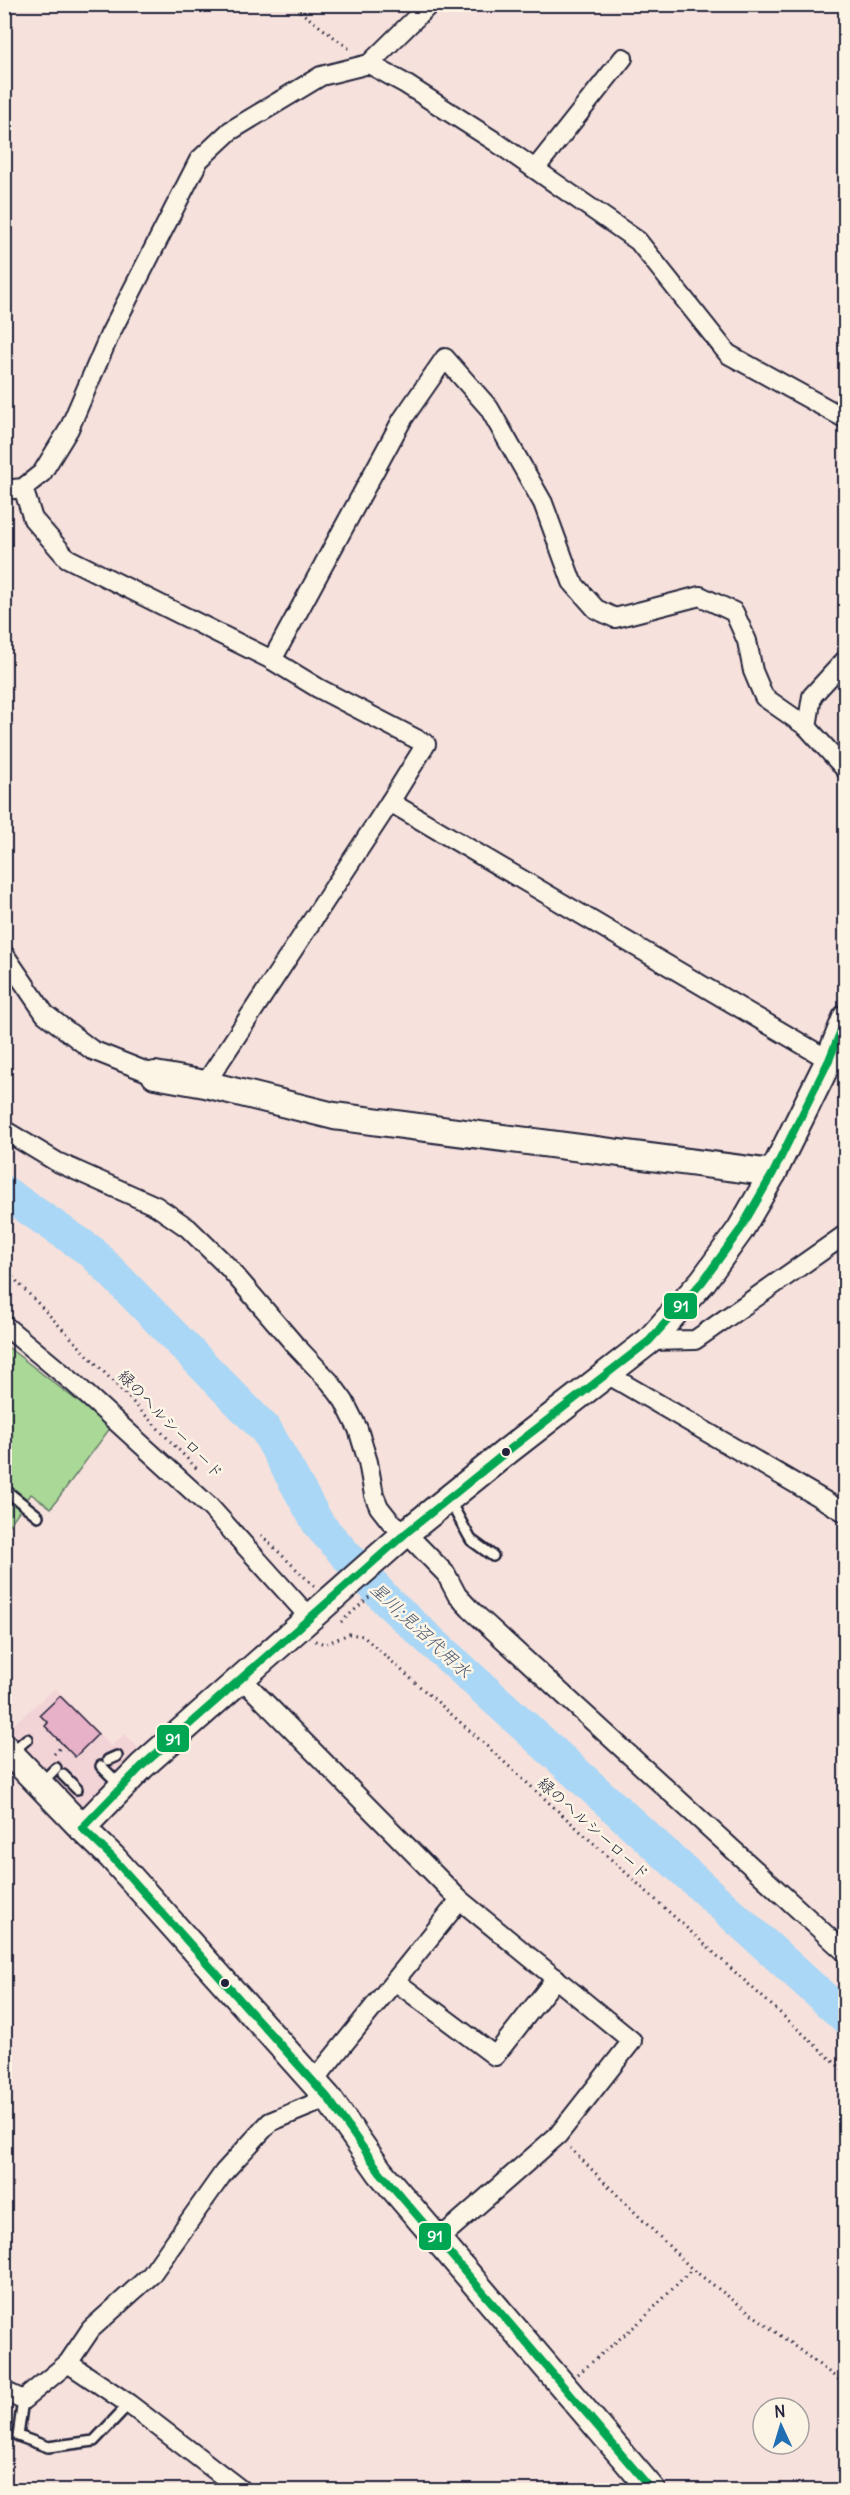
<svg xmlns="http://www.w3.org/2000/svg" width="850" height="2495" font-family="Delius,'Klee One',sans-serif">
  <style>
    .built { fill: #f2d3d6 }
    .green { fill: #a9d897; stroke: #667d69; stroke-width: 1.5 }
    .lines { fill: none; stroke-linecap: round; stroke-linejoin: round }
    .river { stroke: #aad7f6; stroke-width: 33 }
    .building { fill: #e7b1c7; stroke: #22223b; stroke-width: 1.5 }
    .lane-casing { stroke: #22223b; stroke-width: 14 }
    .street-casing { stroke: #22223b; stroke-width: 22 }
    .secondary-casing { stroke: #22223b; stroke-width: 30 }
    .path { stroke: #22223b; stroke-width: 3; stroke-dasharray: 1.5 4.5; stroke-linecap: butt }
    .lane { stroke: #fcf5e5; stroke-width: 9 }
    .street { stroke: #fcf5e5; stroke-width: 18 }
    .secondary { stroke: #fcf5e5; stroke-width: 26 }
    .bus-1-casing { stroke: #fcf5e5; stroke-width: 12 }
    .bus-1 { stroke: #00a651; stroke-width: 8 }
    .bus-dot { fill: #22223b; stroke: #fcf5e5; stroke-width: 2 }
    .labels { text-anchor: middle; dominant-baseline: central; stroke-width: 5; stroke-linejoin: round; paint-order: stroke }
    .street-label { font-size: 16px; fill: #22223b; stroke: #fcf5e5 }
    .water-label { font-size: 18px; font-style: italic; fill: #4b5873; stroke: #fcf5e5 }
    .line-badge { stroke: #fcf5e5; stroke-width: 2 }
    .badge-label { font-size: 16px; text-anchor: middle; font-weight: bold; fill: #fff }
  </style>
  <rect width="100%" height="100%" fill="#f6e1dc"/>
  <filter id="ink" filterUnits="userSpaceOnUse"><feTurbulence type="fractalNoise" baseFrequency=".0167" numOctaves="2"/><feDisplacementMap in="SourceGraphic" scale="12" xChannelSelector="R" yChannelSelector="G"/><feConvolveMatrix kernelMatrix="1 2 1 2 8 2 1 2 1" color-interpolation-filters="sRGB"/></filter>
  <g filter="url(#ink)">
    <path class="built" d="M55,1688L111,1746L125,1734L142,1752L85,1804L78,1807L5,1732Z"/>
    <path class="green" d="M5,1345L111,1427L51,1508L31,1494L5,1531Z"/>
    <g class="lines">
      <path class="river" d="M4,1192L92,1252L266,1430L319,1525L388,1602L846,2018"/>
    </g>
    <path class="building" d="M60,1696L98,1734L75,1757L45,1726L48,1723L40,1715Z"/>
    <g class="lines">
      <g class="lane-casing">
        <g id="lane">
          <path d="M4,1489L38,1516"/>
          <path d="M449,1500L471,1540L493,1556"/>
          <path d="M11,1753L27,1739"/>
          <path d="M108,1760L117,1756"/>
          <path d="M101,1766L120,1785"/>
          <path d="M63,1775L77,1789"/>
          <path d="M41,1783L56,1768"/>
          <path d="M23,2400L18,2436L48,2447L94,2441L129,2404"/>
        </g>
      </g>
      <g class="street-casing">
        <g id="street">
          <path d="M369,64L404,83L496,142L638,241L728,354L846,419"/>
          <path d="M535,169L623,58"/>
          <path d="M23,488L33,519L67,558L272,660L318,688L426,744L390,802L205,1084"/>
          <path d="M4,490L23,488L42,473L69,429L110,334L199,160L230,131L321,76L369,64L430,4"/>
          <path d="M272,660L402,420L445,358L489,408L543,503L572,582L596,609L615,618L700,596L734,612L747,641L753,671L764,697L807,727L846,770"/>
          <path d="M807,727L812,696L846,659"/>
          <path d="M390,802L829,1060"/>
          <path d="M4,954L45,1014L92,1050L155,1075"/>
          <path d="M4,1130L57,1162L156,1206L188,1228L228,1267L295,1345L330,1382L344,1401L358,1429L368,1462L374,1495L379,1507L390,1521L406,1533L446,1574L457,1595L470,1609L846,1953"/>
          <path d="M4,1325L75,1384L210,1507L310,1618"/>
          <path d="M649,1341L695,1340L846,1234"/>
          <path d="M607,1374L846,1513"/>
          <path d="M242,1679L460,1900L632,2041L558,2135L438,2240"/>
          <path d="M395,1981L495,2056L556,1978"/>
          <path d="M313,2082L460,1900"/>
          <path d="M68,2363L129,2404L241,2490"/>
          <path d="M4,2391L23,2400L68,2363L91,2329L151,2275L224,2172L270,2122L328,2098"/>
        </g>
      </g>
      <g class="secondary-casing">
        <g id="secondary">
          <path d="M155,1075L205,1084L334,1116L773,1173"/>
          <path d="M4,1747L82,1828"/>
          <path d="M652,2490L380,2172L328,2098L112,1857L82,1828L142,1766L406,1533L505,1453L649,1341L703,1281L740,1230L773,1173L829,1060L846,1018"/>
        </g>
      </g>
      <g class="path">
        <path d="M290,4L351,50"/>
        <path d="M4,1268L198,1470"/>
        <path d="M261,1535L315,1587"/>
        <path d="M341,1622L376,1591"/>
        <path d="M315,1641L325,1644L349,1634L363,1636L469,1730L846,2073"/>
        <path d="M54,1754L63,1745"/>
        <path d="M570,2148L692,2269L846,2385"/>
        <path d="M578,2374L643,2319L692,2269"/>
        <path d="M845,2490H846"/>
      </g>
      <use href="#lane" class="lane"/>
      <use href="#street" class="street"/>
      <use href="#secondary" class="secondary"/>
      <g class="bus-1-casing">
        <path id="bus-1" d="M652,2490L380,2172L328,2098L112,1857L82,1828L142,1766L406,1533L505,1453L649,1341L703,1281L740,1230L773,1173L829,1060L846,1018"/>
      </g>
      <use href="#bus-1" class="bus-1"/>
    </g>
  </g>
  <g class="bus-dot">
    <circle cx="506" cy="1452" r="5"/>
    <circle cx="225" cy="1983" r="5"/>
  </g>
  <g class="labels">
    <g class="street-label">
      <text transform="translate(171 1424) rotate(46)">緑のヘルシーロード</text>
      <text transform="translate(594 1828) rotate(42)">緑のヘルシーロード</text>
    </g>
    <g class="water-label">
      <text transform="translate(421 1630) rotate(43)">星川;見沼代用水</text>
    </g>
  </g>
  <g class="line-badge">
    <rect x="663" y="1292" width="35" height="28" rx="6" fill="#00a651"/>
    <rect x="156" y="1724" width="34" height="29" rx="6" fill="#00a651"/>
    <rect x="418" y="2222" width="34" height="29" rx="6" fill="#00a651"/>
  </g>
  <g class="badge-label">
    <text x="681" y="1312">91</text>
    <text x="173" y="1745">91</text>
    <text x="435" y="2242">91</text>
  </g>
  <rect width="850" height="2495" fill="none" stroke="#fcf5e5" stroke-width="24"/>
  <rect x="12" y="12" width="826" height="2471" fill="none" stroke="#22223b" stroke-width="2" filter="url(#ink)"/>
  <g transform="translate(781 2426) rotate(356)"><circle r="28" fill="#fcf5e5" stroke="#a5a1a1" stroke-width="1.5"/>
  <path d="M0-4.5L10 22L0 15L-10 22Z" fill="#1f6fb2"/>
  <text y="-9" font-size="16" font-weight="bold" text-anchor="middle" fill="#22223b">N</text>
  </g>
</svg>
